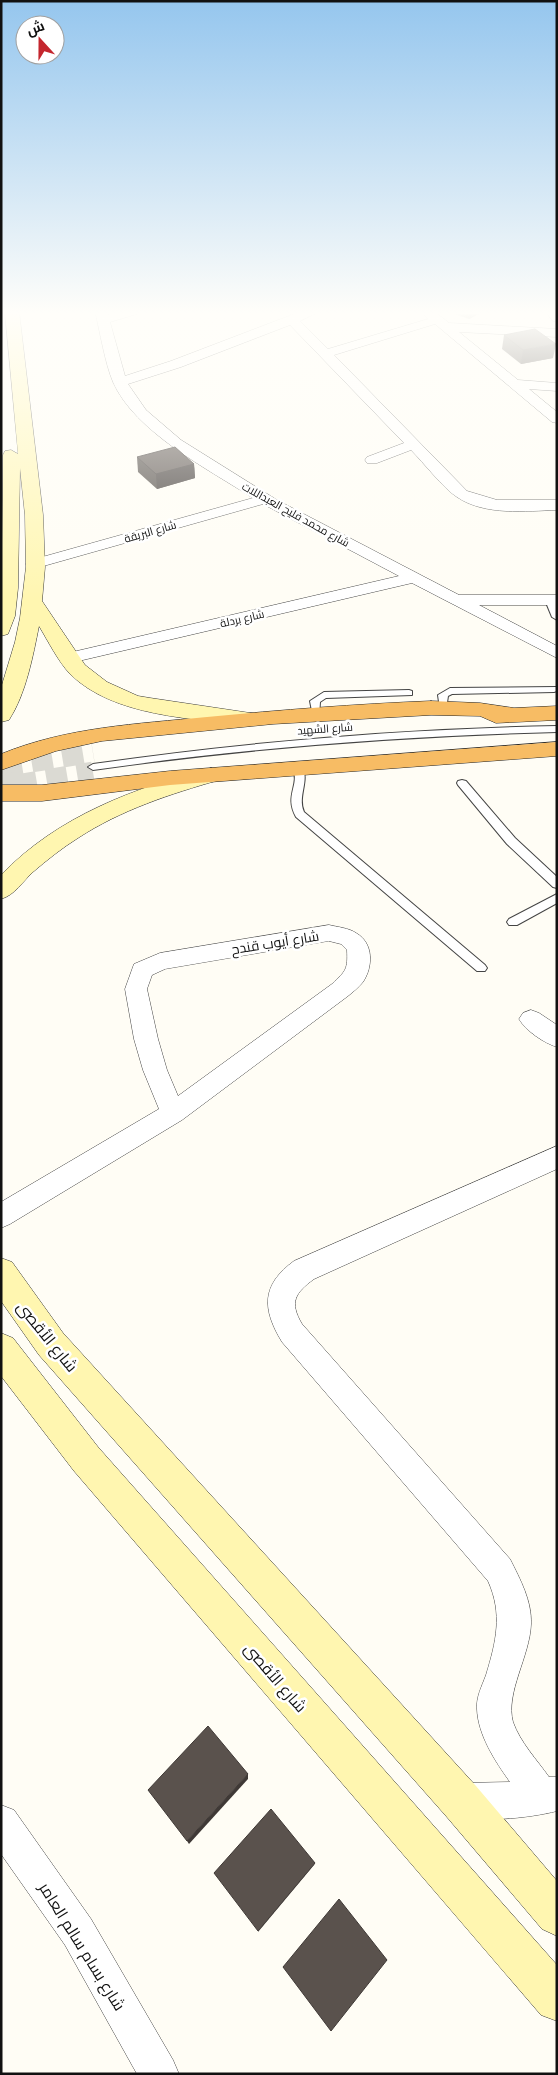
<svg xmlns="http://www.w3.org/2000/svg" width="558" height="2075" font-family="'Playfair Display',Cairo,serif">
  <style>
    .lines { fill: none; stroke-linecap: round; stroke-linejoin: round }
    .trunk-tunnel-far1 { stroke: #dbdad3; stroke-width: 21; stroke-dasharray: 21 10; stroke-linecap: butt }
    .trunk-tunnel { stroke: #dbdad3; stroke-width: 26; stroke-dasharray: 26 13; stroke-linecap: butt }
    .service-casing { stroke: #444; stroke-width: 2 }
    .minor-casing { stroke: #444; stroke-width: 1 }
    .secondary-casing { stroke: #333; stroke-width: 1 }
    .trunk-casing { stroke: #222; stroke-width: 1 }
    .service { fill: #fff; fill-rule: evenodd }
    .minor { fill: #fff; fill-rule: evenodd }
    .secondary { fill: #fff6b0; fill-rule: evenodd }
    .trunk { fill: #f7bc64; fill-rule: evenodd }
    .wall { fill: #4d4742 }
    .shaded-wall { fill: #3f3936 }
    .building { fill: #5a524d; stroke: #3f3936 }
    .labels { text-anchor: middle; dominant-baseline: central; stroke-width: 5; stroke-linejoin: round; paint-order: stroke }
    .far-street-label { font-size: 11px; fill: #111; stroke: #fff }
    .street-label { font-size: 14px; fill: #111; stroke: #fff }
    .near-street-label { font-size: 16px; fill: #111; stroke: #fff }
  </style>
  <rect width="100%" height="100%" fill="#fffdf5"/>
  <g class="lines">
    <g class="trunk-tunnel-far1">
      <path d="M1,767L93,752"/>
      <path d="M16,785L93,772"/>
    </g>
    <path class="trunk-tunnel" d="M1,788L23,784"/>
    <g class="service-casing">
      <g id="service">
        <path d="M549,597L552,598L557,607V620L552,617L545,600Z"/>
        <path d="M557,687V691L554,692L452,694L448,696L446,709H440L438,695L450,688Z"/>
        <path d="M409,690L412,691V695L326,698L320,702L319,716H313L310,701L324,692Z"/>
        <path d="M557,726V732C401,736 247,748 93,770L88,767L93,764C247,742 401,729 557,726Z"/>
        <path d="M298,765L302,766C310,781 297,796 304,812L485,965L487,968L485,971H477L296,817C284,795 300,786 293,768Z"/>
        <path d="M462,780L466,781L515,838L557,877V888L553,887L507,844L458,785L457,783L458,781Z"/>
        <path d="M557,894V903L517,925H509L507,922L509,919Z"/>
      </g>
    </g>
    <g class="minor-casing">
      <g id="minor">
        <path d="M95,311H107L108,315L119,311H139L137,314L110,322L125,376L171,361L302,311H320L300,321L328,349L428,319L420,311H434L449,323L557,329V337L459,332L518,380L557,383V391L529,389L557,412V423L552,422L435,324L334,355L467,491L497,500H557V510C526,511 485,516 457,497C444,489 423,462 411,450L377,463H367L365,460L367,457L404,443L290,325L181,367L128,384L146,410L181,440L277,500L459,595H557V605H479L557,646V658L412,583L70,663L64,662L61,658L64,654L399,576L263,504L40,567H28L26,564L28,561L253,498C208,469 135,432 113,382C105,363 100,332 95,311Z"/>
        <path d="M545,311H557V322L553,321Z"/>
        <path d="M329,925C337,927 349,928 356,933C374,943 373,967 363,982C359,987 353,992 348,996L182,1120L10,1224L1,1228V1202L159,1109L143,1070L134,1039L125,989L134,964L160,953ZM329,941L341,944L347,950C348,969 346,971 332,984L178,1096L167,1070L158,1039L147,989L152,975L165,969Z"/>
        <path d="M531,1010L539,1013L557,1025V1047C544,1043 526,1031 519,1019L523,1013Z"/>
        <path d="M557,1146V1169L314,1279C295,1293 289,1302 302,1324L510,1559C520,1579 532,1601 531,1624C530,1656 505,1693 513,1722C520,1742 537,1760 549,1777H557V1811C530,1818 475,1824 448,1814L443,1801L448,1788L461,1783L510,1782C495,1761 478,1735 477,1709C476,1697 482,1686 486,1675C496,1642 503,1614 488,1581L282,1342C262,1309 261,1285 294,1261Z"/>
        <path d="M1,1805L14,1810L91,1919L173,2060L179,2074H137L65,1945L1,1854Z"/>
      </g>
    </g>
    <g class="secondary-casing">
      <g id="secondary">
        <path d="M5,311H19L43,515L45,567L42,601L85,665L107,682L138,696L150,698L257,714L260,719L257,724L249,726C192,718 114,717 70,674C58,661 48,641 39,626C33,656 26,694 9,720L1,722V688L15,642L20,618L26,567L25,515L20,468L18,588L15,616L8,634L1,636L3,455L5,451L11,450L18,454Z"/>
        <path d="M211,768L219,770L222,775L219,780C170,794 121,810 78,838C62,848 47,860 33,872C22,882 15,895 1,899V875C58,816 134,788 211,768Z"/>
        <path d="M1,1258L12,1262L63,1333L476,1786L557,1881V1936L542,1929L446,1816L39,1355L1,1301Z"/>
        <path d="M1,1333L13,1338L98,1447L557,1965V2021L541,2015L74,1471L1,1376Z"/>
      </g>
    </g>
    <g class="trunk-casing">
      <g id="trunk">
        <path d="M431,701L480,703L514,708L557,706V720L496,723L480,716L431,715L273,724L102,741L56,751L1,770V754C67,727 137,724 207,717C281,710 356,704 431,701Z"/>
        <path d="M557,742V756L170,785L42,801H1V785H42L170,771Z"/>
      </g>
    </g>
    <use href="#service" class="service"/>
    <use href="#minor" class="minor"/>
    <use href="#secondary" class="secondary"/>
    <use href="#trunk" class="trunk"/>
  </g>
  <g class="wall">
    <path d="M446,311H484L469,319Z"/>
    <path d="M504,335L553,358L521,364L502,349Z"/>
    <path d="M137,457L194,464L195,478L157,489L138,472Z"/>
  </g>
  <g class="shaded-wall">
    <path d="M469,311H484L469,319Z"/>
    <path d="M556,344L553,358L521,364L523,350Z"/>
    <path d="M194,464L195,478L157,489L156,474Z"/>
    <path d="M248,1774V1779L189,1844L187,1841Z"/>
    <path d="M315,1863L314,1865L258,1932V1931Z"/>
  </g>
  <g class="building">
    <path d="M535,329L556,344L523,350L504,335Z"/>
    <path d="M175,447L194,464L156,474L137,457Z"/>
    <path d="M208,1726L248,1774L187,1841L148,1790Z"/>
    <path d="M271,1809L315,1863L258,1931L214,1873Z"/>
    <path d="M339,1899L387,1960L331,2031L283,1967Z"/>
  </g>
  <linearGradient id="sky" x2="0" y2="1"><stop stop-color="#95c6ee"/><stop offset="0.52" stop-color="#fffefa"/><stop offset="1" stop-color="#fffefa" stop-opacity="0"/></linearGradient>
  <rect width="558" height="602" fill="url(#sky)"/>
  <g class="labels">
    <g class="far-street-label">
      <text transform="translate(296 514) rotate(29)">شارع محمد فليح العبداللات</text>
      <text transform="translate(150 531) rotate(-16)">شارع البريقة</text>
      <text transform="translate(242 618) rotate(-13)">شارع بردلة</text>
      <text transform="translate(325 728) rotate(-4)">شارع الشهيد</text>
    </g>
    <g class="street-label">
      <text transform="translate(275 942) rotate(-9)">شارع أيوب قندح</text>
    </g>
    <g class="near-street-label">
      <text transform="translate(48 1336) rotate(51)">شارع الأقصى</text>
      <text transform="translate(276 1677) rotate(49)">شارع الأقصى</text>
      <text transform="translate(83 1946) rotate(58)">شارع بسام سالم العامر</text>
    </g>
  </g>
  <rect width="558" height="2075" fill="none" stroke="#111111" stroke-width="5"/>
  <g transform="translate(40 40) rotate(339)"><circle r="24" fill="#ffffff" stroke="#a0a0a0"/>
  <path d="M0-4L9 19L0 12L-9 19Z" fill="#c4262e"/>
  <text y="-8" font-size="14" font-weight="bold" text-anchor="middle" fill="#111111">ش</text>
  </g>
</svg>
